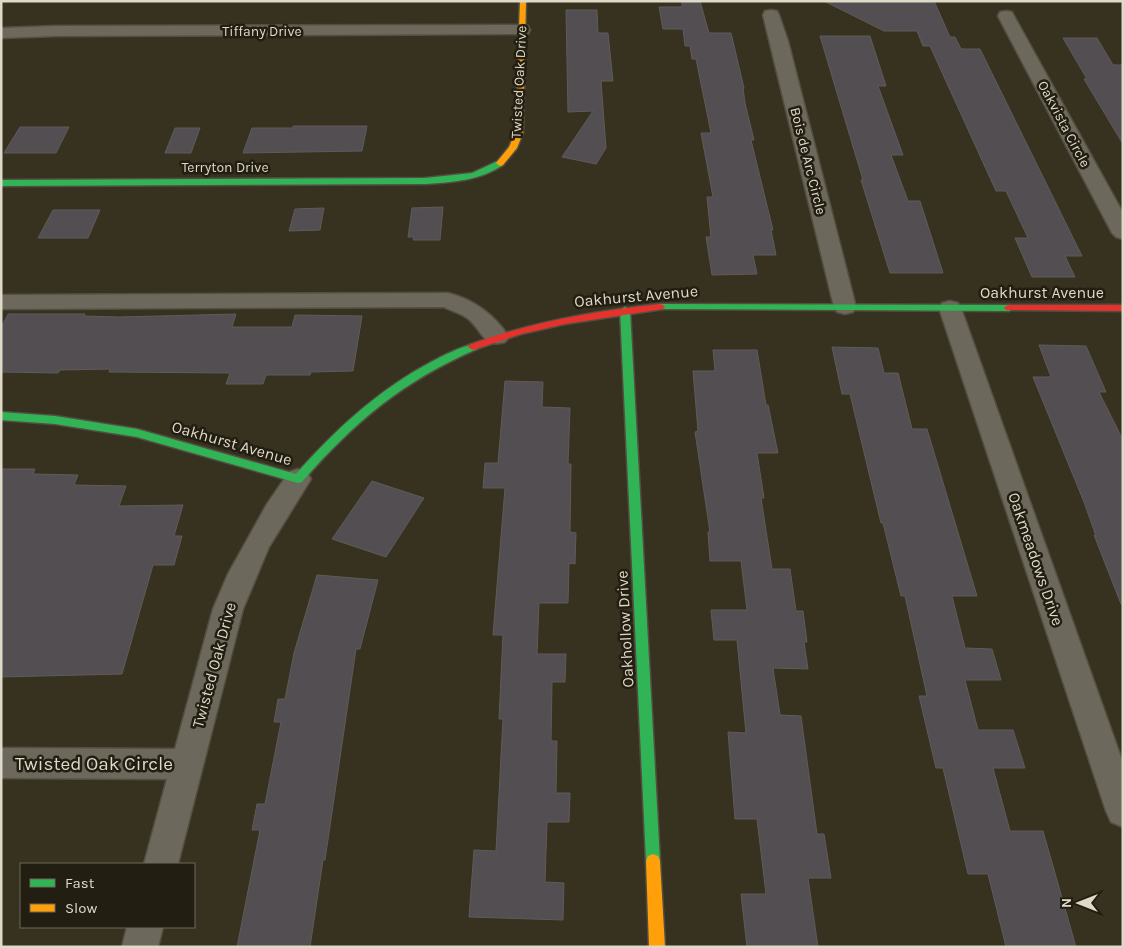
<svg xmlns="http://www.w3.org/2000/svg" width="1124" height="948" font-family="Karla,sans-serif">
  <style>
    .building { fill: #524e52; stroke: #5f5b5a }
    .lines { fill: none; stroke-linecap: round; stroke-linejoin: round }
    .street-casing { stroke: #534e40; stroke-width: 3 }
    .fast-casing { stroke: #534e40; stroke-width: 3 }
    .slow-casing { stroke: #534e40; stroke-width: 3 }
    .jam-casing { stroke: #534e40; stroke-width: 3 }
    .street { fill: #6d685c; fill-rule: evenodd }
    .fast { fill: #30b455; fill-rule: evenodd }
    .slow { fill: #ff9f0a; fill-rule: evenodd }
    .jam { fill: #e5322d; fill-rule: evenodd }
    .labels { text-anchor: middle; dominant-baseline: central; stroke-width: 5; stroke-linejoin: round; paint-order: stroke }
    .far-street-label { font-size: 14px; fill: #dfd9c8; stroke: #221e11 }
    .street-label { font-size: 16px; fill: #dfd9c8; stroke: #221e11 }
    .near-street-label { font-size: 19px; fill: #dfd9c8; stroke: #221e11 }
  </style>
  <rect width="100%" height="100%" fill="#373120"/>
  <g class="building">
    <path d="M682,1H700L709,33H731L744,88H743L745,103L754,140H751L773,230H771L776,255H753L757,274L712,275L706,237H711L707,197H713L701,133H711L696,59H692L690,46H685L683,29H663L659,7H682Z"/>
    <path d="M824,1H934L950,37H955L961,49H980L1082,256H1065L1075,277H1032L1015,238H1028L1006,191H996L930,46H923L917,31H884Z"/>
    <path d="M566,10H597L598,33H608L613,81H601L606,148L596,164L562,157L593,111L568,112Z"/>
    <path d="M820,36H870L886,86H878L903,155H891L908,201H920L943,273H890L861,180H863Z"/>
    <path d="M1063,38H1097L1113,65H1123V144L1084,79H1087Z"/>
    <path d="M293,126H367L362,151L243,153L252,128H293Z"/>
    <path d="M20,127H69L56,153H4Z"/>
    <path d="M175,128H200L191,153H165Z"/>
    <path d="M443,207L440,240H413L414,237H408L412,208Z"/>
    <path d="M324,208L320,230L289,231L295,209Z"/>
    <path d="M53,210H100L88,238H38Z"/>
    <path d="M8,314H85L84,316L119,317L236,314L232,327H292L295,315L362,316L353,371L311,372L310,375H266L263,384H226L230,373L109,372L110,369L60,370L58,373L1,372V328Z"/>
    <path d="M1039,345L1086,346L1106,392H1099L1123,440V604H1121L1094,535L1096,536L1084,502L1033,377H1051Z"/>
    <path d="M832,347L878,348L884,373H898L912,429H927L977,596H952L965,648L992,649L1001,680H965L978,730H1013L1025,768H993L1010,831H1043L1076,947H1006L988,874H968L943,768H936L919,696H927L905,596H901L883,523H881L850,394H842Z"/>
    <path d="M713,350H757L766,405H768L778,453H757L764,498H761L772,569H790L796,611H803L807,642H804L808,669L773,668L780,715L801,716L817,834H824L831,878H808L818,947H747L741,894H766L757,819H735L728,732L746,733L737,640H714L711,610H747L741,561H710L708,532H710L695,432L698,431L693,371H715Z"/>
    <path d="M505,381L543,382L542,407L570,408L568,464H571L570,532L576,533L575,564L569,563L568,603H539L537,654H566L565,682H552L551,741H557L556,793H570L569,822H547L545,882L564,883L563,920L469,917L474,850L496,851L503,719H499L503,635H493L505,488H483L485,463H498Z"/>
    <path d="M1,469H35L33,474L78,475L74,485L126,486L119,506L183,505L174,536H182L174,565H153L122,674L1,677Z"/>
    <path d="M372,481L424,498L386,557L332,539Z"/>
    <path d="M317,575L378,580L360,649H356L325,860H323L310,947H237L260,830H252L257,804H265L281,722H274L278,699H285L294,653Z"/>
  </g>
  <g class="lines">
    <g class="street-casing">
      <g id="street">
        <path d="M771,10L777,11L779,15L788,41L856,307L853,312L845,314L837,312L834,307L763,15L765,11Z"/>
        <path d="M1006,11L1012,12L1014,16L1123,213V239L1116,237L1112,233L998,16L1000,12Z"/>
        <path d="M522,25L528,26L530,30L528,34L56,36L1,38V28L56,26Z"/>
        <path d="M448,293C473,299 495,315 509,337L505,342C483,349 482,329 467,318C461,313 451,311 444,307L1,309V295Z"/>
        <path d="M950,301L958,303L961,308L1123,763V827L1111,822L1106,811L939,308L942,303Z"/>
        <path d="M298,469L307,472L311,479L269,547L243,609L178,864H144L167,779L1,778V748L175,749L213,609L228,574L267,504L289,472Z"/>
        <path d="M127,927H163L158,947H122Z"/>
      </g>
    </g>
    <g class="fast-casing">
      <g id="fast">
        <path d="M500,160L503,161V165C479,181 453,182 425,184L1,186V180L425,178L472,173Z"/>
        <path d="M660,304L1009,305L1014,308L1009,311L657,309L655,307L657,305Z"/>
        <path d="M625,307L630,310L660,861L658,866L653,868L648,866L646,861L620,310Z"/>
        <path d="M473,344L477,345L478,347L477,349C403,381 354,422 302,482L298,483L137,437L55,424L1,420V412L55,416L137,429L296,474C335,430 378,390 431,362C444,355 458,348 473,344Z"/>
      </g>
    </g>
    <g class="slow-casing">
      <g id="slow">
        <path d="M520,1H526L523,133L517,148L503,165L500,166L496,163L509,147L515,133Z"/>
        <path d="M653,854L658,856L660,861L665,947H649L646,861L648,856Z"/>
      </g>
    </g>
    <g class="jam-casing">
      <g id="jam">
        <path d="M660,304L663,305L665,307L663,309L565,324L521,334L473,350L468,347L469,345C531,322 595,311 660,304Z"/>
        <path d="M1009,305H1123V311L1006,310L1004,308L1006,306Z"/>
      </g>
    </g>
    <use href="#street" class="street"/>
    <use href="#fast" class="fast"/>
    <use href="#slow" class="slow"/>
    <use href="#jam" class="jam"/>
  </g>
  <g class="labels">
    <g class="far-street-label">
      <text x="262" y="31">Tiffany Drive</text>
      <text transform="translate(519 82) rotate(-87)">Twisted Oak Drive</text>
      <text transform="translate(1064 124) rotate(62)">Oakvista Circle</text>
      <text transform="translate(808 161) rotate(76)">Bois de Arc Circle</text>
      <text x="225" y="167">Terryton Drive</text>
    </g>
    <g class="street-label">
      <text x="1042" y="292">Oakhurst Avenue</text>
      <text transform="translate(636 296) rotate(-5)">Oakhurst Avenue</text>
      <text transform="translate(232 443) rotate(16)">Oakhurst Avenue</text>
      <text transform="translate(1036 559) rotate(71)">Oakmeadows Drive</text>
      <text transform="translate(625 629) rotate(-93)">Oakhollow Drive</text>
      <text transform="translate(214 665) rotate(-75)">Twisted Oak Drive</text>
    </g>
    <g class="near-street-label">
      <text x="94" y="764">Twisted Oak Circle</text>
    </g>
  </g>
  <rect width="1124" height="948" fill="none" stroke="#dfd9c8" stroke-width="5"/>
  <rect x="20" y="863" width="175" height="65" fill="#221e11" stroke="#6e695a"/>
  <rect x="30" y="879" width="25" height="8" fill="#30b455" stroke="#6e695a"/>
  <text x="65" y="888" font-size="15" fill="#dfd9c8">Fast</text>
  <rect x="30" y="904" width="25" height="8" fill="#ff9f0a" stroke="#6e695a"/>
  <text x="65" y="913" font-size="15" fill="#dfd9c8">Slow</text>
  <g transform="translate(1079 903) rotate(270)" stroke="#221e11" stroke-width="4" paint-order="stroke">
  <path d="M0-4L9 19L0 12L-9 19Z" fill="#dfd9c8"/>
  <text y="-8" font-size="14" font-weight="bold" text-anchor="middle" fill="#dfd9c8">N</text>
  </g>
</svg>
